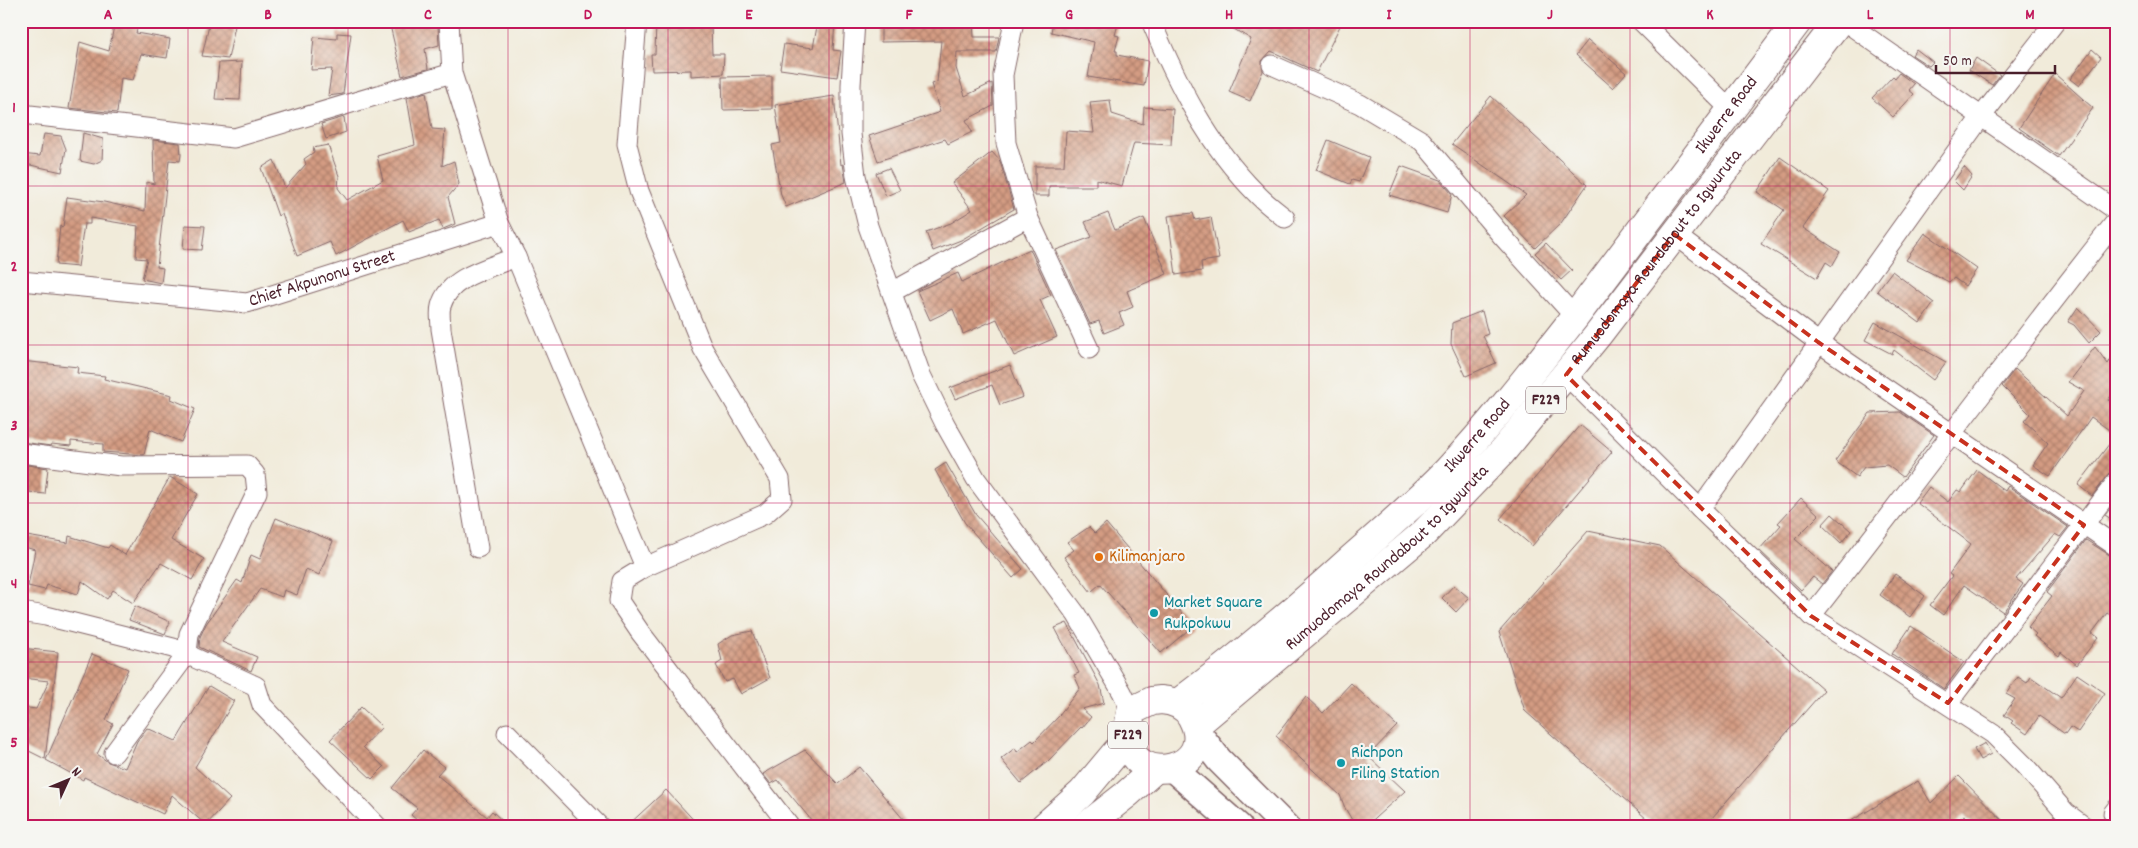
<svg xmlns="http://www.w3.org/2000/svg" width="2138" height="848" font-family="Dekko,sans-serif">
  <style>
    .building { fill: url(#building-cross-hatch) }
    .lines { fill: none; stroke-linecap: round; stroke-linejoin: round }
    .minor-casing { stroke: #846668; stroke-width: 21 }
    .secondary-casing { stroke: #846668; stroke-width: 29 }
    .primary-casing { stroke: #846668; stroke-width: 30 }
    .minor { stroke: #fff; stroke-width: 19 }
    .secondary { stroke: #fff; stroke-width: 26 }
    .primary { stroke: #fff; stroke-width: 28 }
    .marked { fill: none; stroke: #c8321e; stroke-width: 4; stroke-dasharray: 10 6; stroke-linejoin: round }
    .grid { fill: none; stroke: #c2185b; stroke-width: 1; stroke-opacity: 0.55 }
    .food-dot { fill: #e8710a; stroke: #f6f6f2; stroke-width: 2 }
    .culture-dot { fill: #0f9aa8; stroke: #f6f6f2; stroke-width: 2 }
    .labels { text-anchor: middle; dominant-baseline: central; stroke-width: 4.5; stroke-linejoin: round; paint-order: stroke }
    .shield { fill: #f6f6f2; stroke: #7e6067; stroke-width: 1 }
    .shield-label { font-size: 16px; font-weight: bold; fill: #4a1f2b }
    .street-label { font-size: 18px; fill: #4a1f2b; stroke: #f6f6f2 }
    .food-label { font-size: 18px; fill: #c56008; stroke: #f6f6f2; text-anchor: start }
    .culture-label { font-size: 18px; fill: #0d838f; stroke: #f6f6f2; text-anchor: start }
    .neatline { fill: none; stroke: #c2185b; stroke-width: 2 }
    .grid-label { font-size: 16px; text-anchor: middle; font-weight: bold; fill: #c2185b }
  </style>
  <defs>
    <pattern id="building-cross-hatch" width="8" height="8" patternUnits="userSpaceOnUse" patternTransform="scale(1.25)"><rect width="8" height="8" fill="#d49c83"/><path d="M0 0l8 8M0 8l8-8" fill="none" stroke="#ae7f6b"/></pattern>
  </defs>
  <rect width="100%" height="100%" fill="#f6f6f2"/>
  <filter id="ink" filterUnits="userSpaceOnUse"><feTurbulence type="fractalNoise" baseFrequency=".02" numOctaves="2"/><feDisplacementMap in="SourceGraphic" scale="10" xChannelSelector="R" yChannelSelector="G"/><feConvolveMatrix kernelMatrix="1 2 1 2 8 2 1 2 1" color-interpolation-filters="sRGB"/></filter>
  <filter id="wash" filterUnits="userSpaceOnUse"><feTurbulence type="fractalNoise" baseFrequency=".0096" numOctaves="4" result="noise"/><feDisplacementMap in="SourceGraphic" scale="20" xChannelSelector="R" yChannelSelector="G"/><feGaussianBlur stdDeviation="1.12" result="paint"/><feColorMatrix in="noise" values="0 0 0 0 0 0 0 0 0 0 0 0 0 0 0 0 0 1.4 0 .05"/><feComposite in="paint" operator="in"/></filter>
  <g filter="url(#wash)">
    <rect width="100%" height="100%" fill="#f1ebda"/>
    <g id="blocks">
      <g class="building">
        <path d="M115,21H139L136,33L170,39L167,58L141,54L133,80L121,78L117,113L69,108L80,42L109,51Z"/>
        <path d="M210,21H236L228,59L202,56Z"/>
        <path d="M389,21H429L431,25L438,27L439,45L425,49L428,69L402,76Z"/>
        <path d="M656,21H697V25L711,26L712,54H724L723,74L691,76V70L652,71L651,54H655Z"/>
        <path d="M818,21H835L833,50L841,51L837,77L780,69L784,44L813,48Z"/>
        <path d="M881,21H973L974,37H999L996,52H957L956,68L965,96L992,83L993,106L966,120L972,132L948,144L945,139L878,161L869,136L940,112L931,84L937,82L941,41L881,42Z"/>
        <path d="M1053,21H1119L1115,35L1119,36L1115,51H1117V55L1148,61L1144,86L1088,77L1094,42L1051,32Z"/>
        <path d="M1220,21H1333L1341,24L1317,72L1271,51L1262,61L1263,71L1250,101L1229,92L1251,39Z"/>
        <path d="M337,33L351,34L343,94L328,96L332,69L311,70L314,37L337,39Z"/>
        <path d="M1588,40L1626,73L1613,88L1576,55Z"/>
        <path d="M1916,49L1933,62L1929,66L1912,55Z"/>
        <path d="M2092,49L2101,57L2079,86L2070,79Z"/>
        <path d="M1976,58L2000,75L1992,85L1969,70Z"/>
        <path d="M242,62L240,100L215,99L219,63Z"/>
        <path d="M1899,73L1914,84L1909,90L1914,94L1893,117L1872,98L1893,76L1895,78Z"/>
        <path d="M2055,74L2093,108L2059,156L2019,128Z"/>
        <path d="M772,76V109L723,110L722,77Z"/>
        <path d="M426,92L432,129L445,130L442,166L454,161L459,184L448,197L455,224L443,229L439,220L409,232L403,220L336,256L330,242L297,256L282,213L278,216L261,168L274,160L285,188L306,164L304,159L314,152L313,148L328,145L339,176L338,188L347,200L383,180L377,156L415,145L407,98Z"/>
        <path d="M834,96L841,165L843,164L846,182L786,207L781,195L772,145L781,143L775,105Z"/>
        <path d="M1491,96L1587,185L1561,223L1535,248L1504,216L1526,195L1452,144Z"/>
        <path d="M1110,100L1112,114L1143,124L1144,107L1173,109L1171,145L1134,143L1122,186L1096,179V186H1049V196H1035V166H1064L1066,131L1094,133L1090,102Z"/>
        <path d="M344,117L346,132L326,139L321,124Z"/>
        <path d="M83,133L103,139L102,160L94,164L80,161Z"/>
        <path d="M44,134L61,136L66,149L62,172L21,163V154L40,156Z"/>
        <path d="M153,140L180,143L181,155L180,161L169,160L157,267L163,268L161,283L142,279L147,259L136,258L138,226L90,218V224H84L78,267L56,265L60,226L63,227L67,197L104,202L145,211L146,182L154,184Z"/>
        <path d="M1328,140L1369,157L1359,182L1352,180L1350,184L1316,170Z"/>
        <path d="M992,152L1000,161L1014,209L961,240L933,251L926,232L951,223L972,210L952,183Z"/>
        <path d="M1780,157L1829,191L1803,228L1840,252L1832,266L1826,262L1817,278L1761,244L1784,210L1757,192Z"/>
        <path d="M1401,166L1440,180L1452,194L1447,213L1389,195Z"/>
        <path d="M1964,167L1972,176L1963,190L1954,181Z"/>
        <path d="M889,168L900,190L886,196L876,173Z"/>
        <path d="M1108,213L1115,230L1144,218L1167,274L1127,291L1133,307L1119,313L1124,325L1104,333L1099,321L1090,324L1056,250L1092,237L1085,222Z"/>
        <path d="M1193,213L1195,220L1211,217L1219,259L1201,262L1202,271L1176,275L1168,216Z"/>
        <path d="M185,225L205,226L202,250L183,249Z"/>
        <path d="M1925,233L1977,269L1965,286L1954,278L1949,282L1906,260Z"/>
        <path d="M1546,243L1572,270L1561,280L1535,253Z"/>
        <path d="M1030,249L1051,295L1040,300L1057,337L1014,356L997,319L963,334L953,309L930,320L917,291L958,273L962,282Z"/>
        <path d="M1892,271L1934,303L1920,323L1877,291Z"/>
        <path d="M2078,307L2101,331L2089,343L2074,325L2068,322Z"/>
        <path d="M1482,311L1488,334L1483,336L1496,363L1466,376L1451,344L1452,323Z"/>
        <path d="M1875,322L1946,362L1933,380L1894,350L1892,354L1865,340Z"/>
        <path d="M2095,347L2108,364L2117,350V387L2108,400L2117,406V464L2092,496L2078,485L2116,435L2091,417L2050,476L2033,465L2048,443L2024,421L2030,414L2002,386L2015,369L2067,416L2084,391L2068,382Z"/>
        <path d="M21,361L78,367L77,373L105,376L104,379L172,395L171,399L195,409L181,442L150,429L144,455L103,452V444L71,441V446L51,444V446L21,442Z"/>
        <path d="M1010,365L1023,397L1000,405L992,385L955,399L950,388Z"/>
        <path d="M1900,412L1934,435L1903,477L1887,465L1864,467L1857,477L1835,461L1870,413Z"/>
        <path d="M1580,425L1612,452L1532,546L1500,519Z"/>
        <path d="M946,463L976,515L1023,569L1013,578L965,523L935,470Z"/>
        <path d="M21,464L48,468L45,494L21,491Z"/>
        <path d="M1977,470L2005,491L2008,486L2068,527L2060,537L2055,534L2016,579L2023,584L2003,612L1964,585L1943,615L1930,605L1952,576L1949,574L1971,544L1917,503L1929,487L1948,502L1957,490L1961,492Z"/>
        <path d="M170,477L198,494L171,540L204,559L192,580L161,563L133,603L113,590L107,599L82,581L78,594L47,585L45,590L28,586L35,550L21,546V535L68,543L69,536L108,548L110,545L125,555Z"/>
        <path d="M1801,498L1819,515L1795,539L1832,571L1822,584L1813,577L1801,590L1759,550L1781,525L1778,523Z"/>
        <path d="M2117,500V523L2105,515Z"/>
        <path d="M1832,514L1851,531L1841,543L1822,525Z"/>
        <path d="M276,518L333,541L319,575L306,569L297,595L284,590L282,597L260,589L222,642L257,657L251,671L199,647L200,637L206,624L237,580L242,583L251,555L260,559Z"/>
        <path d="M1106,523L1193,626L1161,653L1100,584L1091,592L1064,557L1074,550L1067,542L1089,527L1095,533Z"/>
        <path d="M1588,531L1660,546L1824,690L1704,827H1656L1525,711L1499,632Z"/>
        <path d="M2086,540L2111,556L2117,558V606L2110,615L2107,613L2092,633L2098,637L2077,665L2061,652L2059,656L2034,636L2036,634L2028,627L2052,596L2047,592Z"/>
        <path d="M1895,574L1925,596L1910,617L1880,595Z"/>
        <path d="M1454,585L1469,598L1456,612L1442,598Z"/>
        <path d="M135,606L170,622L165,634L129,620Z"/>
        <path d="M1067,623L1100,685L1104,703L1082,709L1091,717L1082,728L1081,727L1048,761L1021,783L1001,759L1015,748L1017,752L1032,740L1034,742L1060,715H1059L1080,688L1074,675L1079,673L1055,628Z"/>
        <path d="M1911,626L1964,662L1944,689L1892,654Z"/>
        <path d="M752,631L770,678L741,694L733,679L725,682L716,665L722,661L718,644L732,635Z"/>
        <path d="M21,648L58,652L45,759L21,747V707L36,709L49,681L21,678Z"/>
        <path d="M92,654L128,669L106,720L113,724L97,754L108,762L125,768L137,741L147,728L176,741L209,686L234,701L195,767L230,799L206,825L172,795L163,814L84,777L83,780L46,760Z"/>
        <path d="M2077,674L2105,693L2078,732L2070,727L2065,734L2039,716L2027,734L2011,723L2013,721L2004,715L2015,699L2006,694L2018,677L2027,683L2031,677L2061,698Z"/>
        <path d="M1351,683L1397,726L1368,756L1405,791L1365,827H1356L1345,808L1340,795L1276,736L1306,697L1323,713Z"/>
        <path d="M361,707L382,727L363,747L384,767L372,779L330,740Z"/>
        <path d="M1985,743L1991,754L1980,760L1974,749Z"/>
        <path d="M423,750L444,767L437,775L487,817L492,811L509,827H425L411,815L417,808L392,788Z"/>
        <path d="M805,750L838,784L859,767L910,827H817L778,780L771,784L763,774Z"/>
        <path d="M1959,776L2009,827H1975L1964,815L1952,827H1841L1918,781L1931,803Z"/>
        <path d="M666,790L700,827H626Z"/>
      </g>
    </g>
  </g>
  <g filter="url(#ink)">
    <use href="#blocks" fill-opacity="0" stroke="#846668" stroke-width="1"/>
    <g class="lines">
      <g class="minor-casing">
        <g id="minor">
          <path d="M449,21L452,73L499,223L516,257L645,567"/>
          <path d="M637,21L627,144L639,191L703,349L780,479L782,499L765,514L645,567L622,581L619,601L640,632L790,827"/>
          <path d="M855,21L851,85V134L856,176L868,226L921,375L945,424L976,479L1076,614L1122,692L1131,711"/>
          <path d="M1014,21L1003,75L1006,143L1028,217L1089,349"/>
          <path d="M1151,21C1177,83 1208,145 1256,193C1264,202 1275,210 1285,218"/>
          <path d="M1641,21L1731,110"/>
          <path d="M1844,21L2117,211"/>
          <path d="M1272,65L1360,104L1422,141L1502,236L1575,317"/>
          <path d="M21,114L234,138L452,73"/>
          <path d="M1674,234L1818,342L2117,547"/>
          <path id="s1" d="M21,281L247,303L499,223"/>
          <path d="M892,292L1028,217"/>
          <path d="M1566,375L1700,509L1811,616L1993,734L2025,766L2066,813L2085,827"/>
          <path d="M21,453L121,466L247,465L255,474L257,492L189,634L187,654L114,753"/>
          <path d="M1700,509L1981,117L2056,21"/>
          <path d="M478,548L441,329C441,322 439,313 441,306C449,276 490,268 516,257"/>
          <path d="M21,612L46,616L173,648L256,686L262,705L378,827"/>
          <path d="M1811,616C1914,485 2013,351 2117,220"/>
          <path d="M1948,703L2117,481"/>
          <path d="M507,733L600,827"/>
          <path d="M2113,813L2117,808"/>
        </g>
      </g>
      <g class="secondary-casing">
        <g id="secondary">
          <path d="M1198,733L1219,760L1286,827"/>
          <path d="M1172,768L1239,827"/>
        </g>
      </g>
      <g class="primary-casing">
        <g id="primary">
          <path d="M1161,700C1174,701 1186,705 1192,718C1220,771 1132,790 1128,738C1127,729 1130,719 1131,711L1152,701Z"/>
          <path id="s2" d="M1178,703C1239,658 1296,609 1352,558C1384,530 1417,502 1447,471C1492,423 1534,369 1575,317L1798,21"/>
          <path id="s3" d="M1196,725L1424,533L1502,452L1597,336L1839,21"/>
          <path d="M1044,827L1082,793L1128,738"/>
          <path d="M1085,827L1127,794L1155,769"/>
        </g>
      </g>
      <use href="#minor" class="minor"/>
      <use href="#secondary" class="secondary"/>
      <use href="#primary" class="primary"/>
    </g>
  </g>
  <path class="marked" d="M1674,234L1818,342L2084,525L1948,703L1811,616L1566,375Z"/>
  <path class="grid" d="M188,21V827M348,21V827M508,21V827M668,21V827M829,21V827M989,21V827M1149,21V827M1309,21V827M1470,21V827M1630,21V827M1790,21V827M1950,21V827M21,186H2117M21,345H2117M21,503H2117M21,662H2117"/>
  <circle class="food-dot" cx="1099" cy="557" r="5"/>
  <g class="culture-dot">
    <circle cx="1154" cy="613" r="5"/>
    <circle cx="1341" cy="763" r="5"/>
  </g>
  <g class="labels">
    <g class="shield">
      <rect x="1526" y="386.5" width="40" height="27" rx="4"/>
      <rect x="1108" y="721.5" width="40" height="27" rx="4"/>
    </g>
    <g class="shield-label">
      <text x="1546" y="400">F229</text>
      <text x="1128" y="735">F229</text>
    </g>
    <g class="street-label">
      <text stroke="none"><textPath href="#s2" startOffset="808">Ikwerre Road</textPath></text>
      <text stroke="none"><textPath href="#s3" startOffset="659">Rumuodomaya Roundabout to Igwuruta</textPath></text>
      <text stroke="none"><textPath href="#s1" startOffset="306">Chief Akpunonu Street</textPath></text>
      <text stroke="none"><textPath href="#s2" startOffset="402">Ikwerre Road</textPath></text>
      <text stroke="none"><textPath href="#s3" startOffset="254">Rumuodomaya Roundabout to Igwuruta</textPath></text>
    </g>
    <g class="food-label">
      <text x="1109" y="557">Kilimanjaro</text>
    </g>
    <g class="culture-label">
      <text x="1164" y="603">Market Square<tspan x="1164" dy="21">Rukpokwu</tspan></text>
      <text x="1351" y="753">Richpon<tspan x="1351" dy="21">Filing Station</tspan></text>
    </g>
  </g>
  <rect width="2138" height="848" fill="none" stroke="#f6f6f2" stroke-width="55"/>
  <g transform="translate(68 780) rotate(46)" stroke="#f6f6f2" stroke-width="4" paint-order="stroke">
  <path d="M0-4L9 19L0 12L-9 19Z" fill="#4a1f2b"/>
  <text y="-8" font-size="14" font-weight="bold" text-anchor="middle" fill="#4a1f2b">N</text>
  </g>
  <path d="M1936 65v8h119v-8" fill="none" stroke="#4a1f2b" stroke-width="2.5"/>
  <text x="1943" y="65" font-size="15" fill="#4a1f2b" stroke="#f6f6f2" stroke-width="4" paint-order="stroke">50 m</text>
  <rect x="28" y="28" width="2082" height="792" class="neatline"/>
  <g class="grid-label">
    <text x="108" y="19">A</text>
    <text x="268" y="19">B</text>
    <text x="428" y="19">C</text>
    <text x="588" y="19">D</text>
    <text x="749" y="19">E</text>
    <text x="909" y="19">F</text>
    <text x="1069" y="19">G</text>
    <text x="1229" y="19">H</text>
    <text x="1389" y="19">I</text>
    <text x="1550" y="19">J</text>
    <text x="1710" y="19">K</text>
    <text x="1870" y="19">L</text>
    <text x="2030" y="19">M</text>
    <text x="14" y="112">1</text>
    <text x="14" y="271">2</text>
    <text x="14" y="430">3</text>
    <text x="14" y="588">4</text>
    <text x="14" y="747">5</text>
  </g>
</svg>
